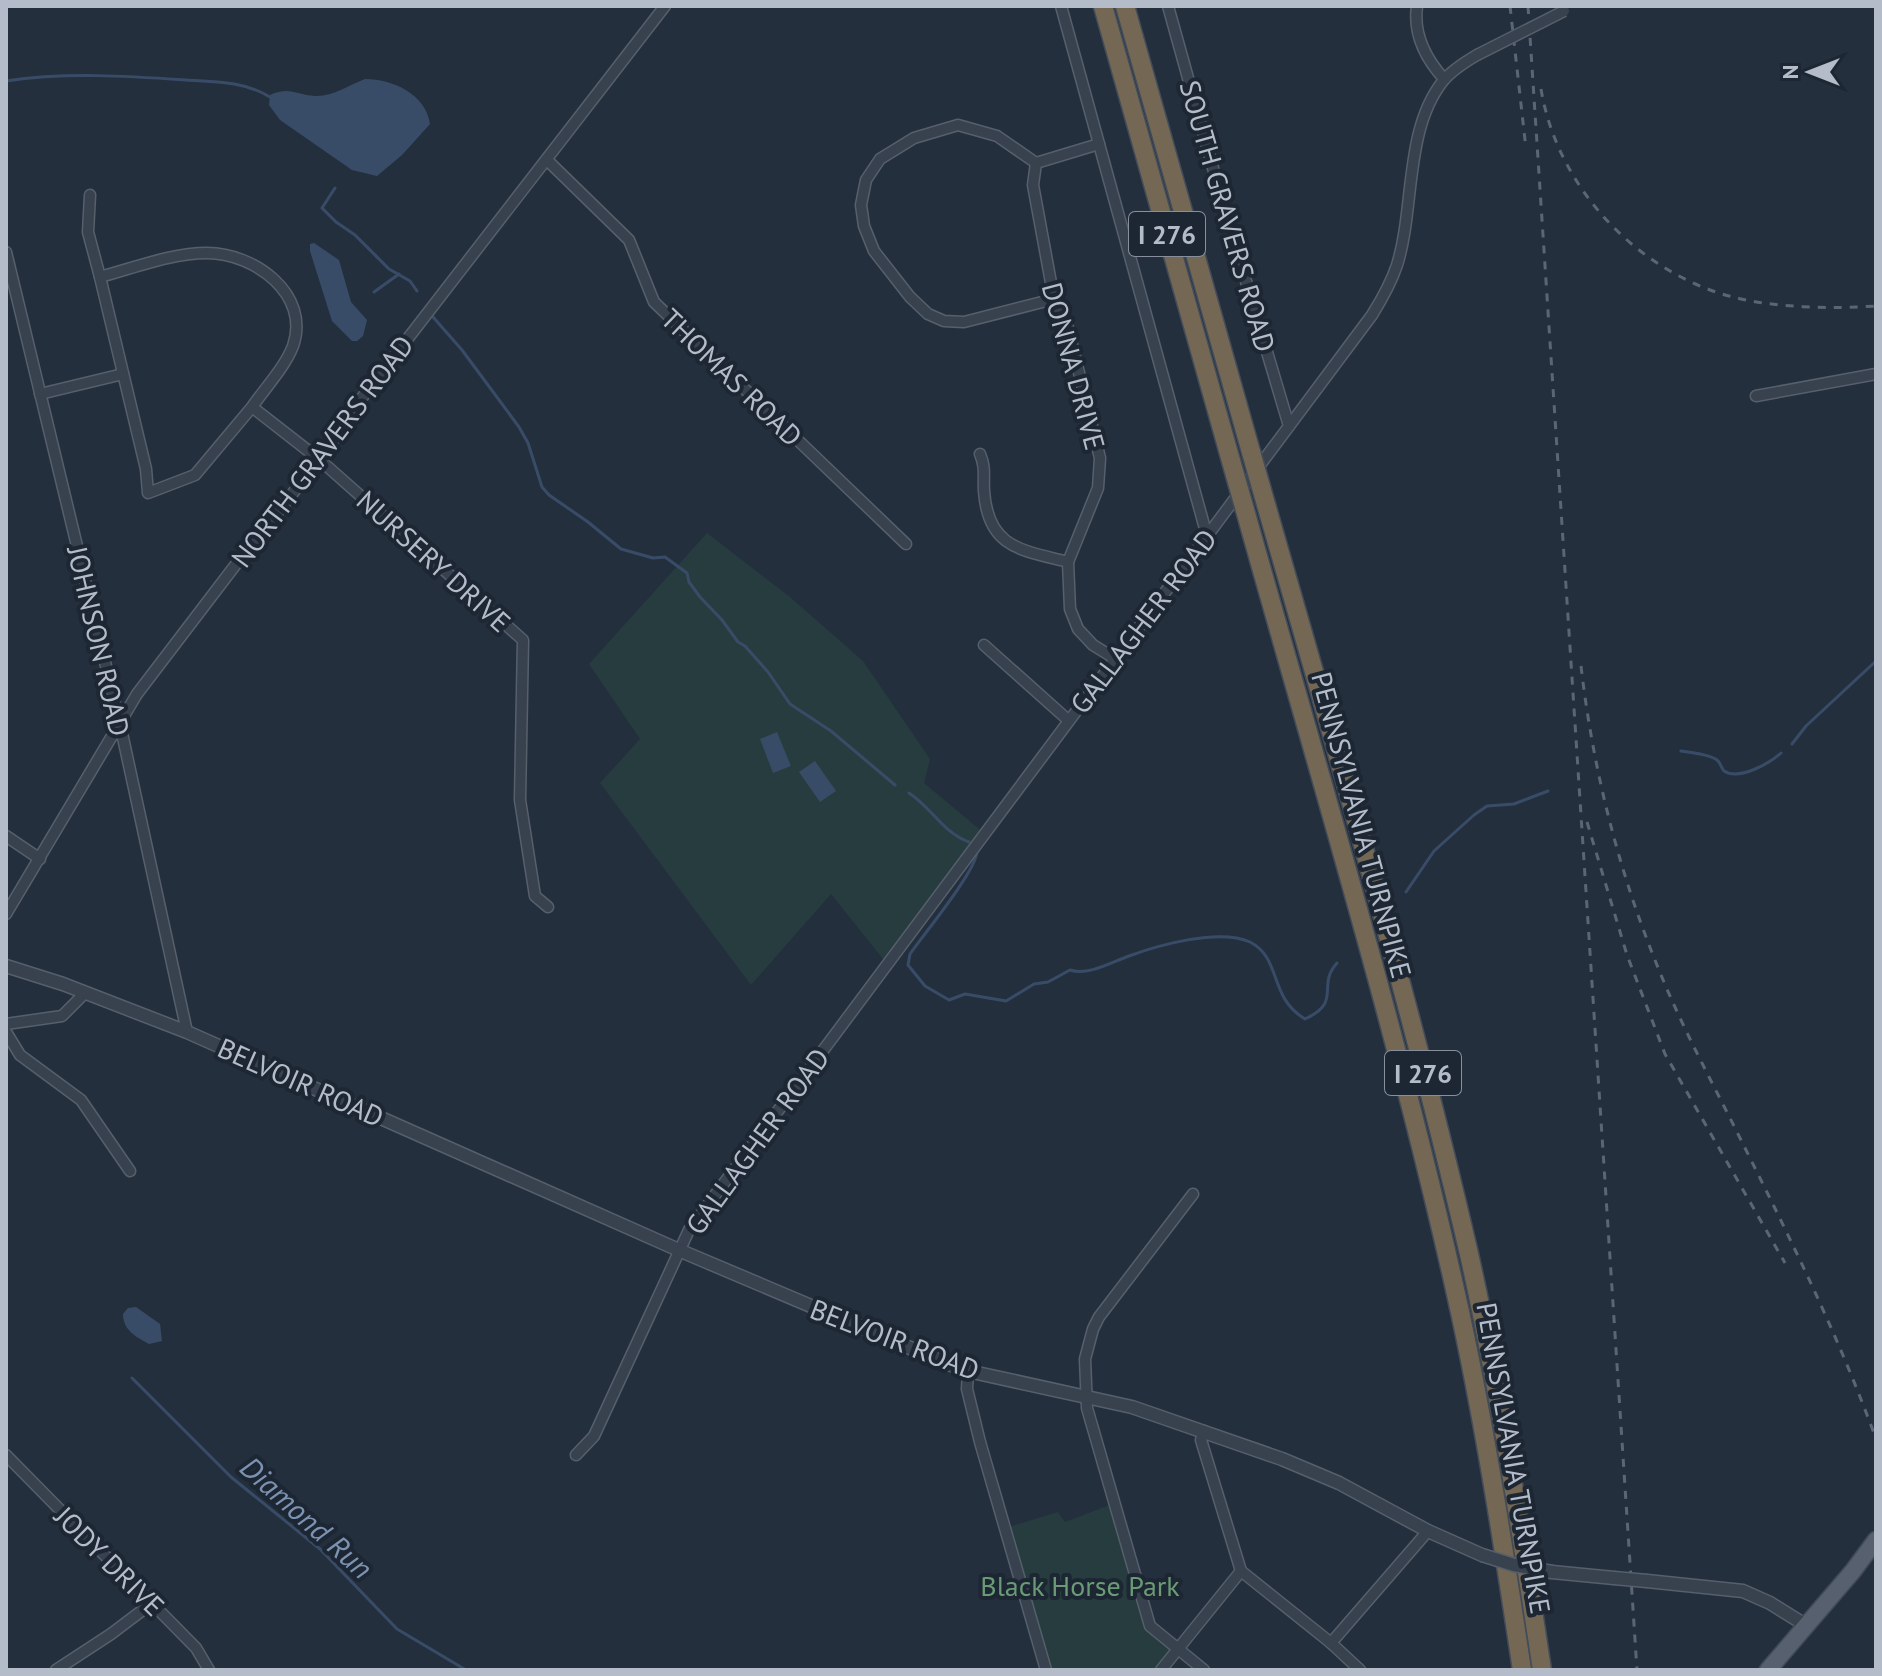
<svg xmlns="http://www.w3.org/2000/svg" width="1882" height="1676" font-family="'PT Sans',sans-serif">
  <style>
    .green { fill: #263c3f }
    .water { fill: #394c67 }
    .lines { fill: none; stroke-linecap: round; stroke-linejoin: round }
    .stream { stroke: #394c67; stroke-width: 3 }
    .minor-casing { stroke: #565f6c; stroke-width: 13 }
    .tertiary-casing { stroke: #565f6c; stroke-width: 15 }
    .primary-casing { stroke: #414a57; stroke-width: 19 }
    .motorway-casing { stroke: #434c59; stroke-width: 21 }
    .minor { stroke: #38414e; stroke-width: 10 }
    .tertiary { stroke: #38414e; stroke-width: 12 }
    .primary { stroke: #56606e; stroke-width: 16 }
    .motorway { stroke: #746855; stroke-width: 18 }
    .rail { stroke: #5a6575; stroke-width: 3; stroke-dasharray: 8 8; stroke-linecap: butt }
    .minor-bridge-casing { stroke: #565f6c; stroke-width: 13; stroke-linecap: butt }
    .tertiary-bridge-casing { stroke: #565f6c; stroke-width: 15; stroke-linecap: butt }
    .motorway-bridge-casing { stroke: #434c59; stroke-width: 21; stroke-linecap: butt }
    .minor-bridge { stroke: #38414e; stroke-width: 10 }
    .tertiary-bridge { stroke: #38414e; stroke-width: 12 }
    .motorway-bridge { stroke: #746855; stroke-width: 18 }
    .labels { text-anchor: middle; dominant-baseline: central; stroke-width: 8; stroke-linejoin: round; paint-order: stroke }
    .shield { fill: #1d2633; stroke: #878f9c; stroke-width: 2 }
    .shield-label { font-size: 26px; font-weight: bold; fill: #b4bcc9 }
    .street-label { font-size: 28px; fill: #b4bcc9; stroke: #1d2633 }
    .park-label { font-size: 28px; fill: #6b9a76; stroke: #1d2633 }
    .water-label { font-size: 30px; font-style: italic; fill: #7c92b1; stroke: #1d2633 }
  </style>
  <rect width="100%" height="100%" fill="#242f3e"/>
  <g class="green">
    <path d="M707,533L790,597L863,661L930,759L924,783L984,833L887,964L831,894L751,985L600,783L640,739L589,664Z"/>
    <path d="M1115,1503L1150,1626L1178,1649L1161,1670H1046L1005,1528L1058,1512L1065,1522Z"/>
  </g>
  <g class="water">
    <path d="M365,79C392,79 426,94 430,124L402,155L377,176L352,170L280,120L269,105L270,95C290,86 296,95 315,96C332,97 349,85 365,79Z"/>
    <path d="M314,243L339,260L351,302L367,320L363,336L357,341H352L332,321L310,251V244Z"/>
    <path d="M777,732L791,766L773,773L760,739Z"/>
    <path d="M815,761L836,791L820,802L799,772Z"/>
    <path d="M136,1307L160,1324L162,1341L149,1344C136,1337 123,1330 123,1314L128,1308Z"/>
  </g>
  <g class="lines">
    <g class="stream">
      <path d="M6,81C66,72 127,76 186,80C216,82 244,81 270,97"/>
      <path d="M335,188L322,208L336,222L355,235L389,269L410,281L417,291"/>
      <path d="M374,292L399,274"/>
      <path d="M433,317L462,350L519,427L528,443L542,487L549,495L588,522L621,549L653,558L665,557L687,573L689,582L700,597L722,620L738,642L745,646L768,672L790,704L831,731L895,785"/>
      <path d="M1792,744L1806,726L1876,661"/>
      <path d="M1681,751C1689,752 1711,755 1717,760C1721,763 1721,768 1724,771C1739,781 1770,763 1781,753"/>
      <path d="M909,793C931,807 943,833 969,842"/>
      <path d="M977,851C977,870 924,934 910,954L908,965L925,986L949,1000L965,994L1006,1001L1034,984L1048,982L1070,970C1088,976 1112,962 1129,956C1159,945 1219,928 1250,942C1282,958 1268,997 1305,1019C1343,1002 1316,986 1337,963"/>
      <path d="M1406,892L1434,851L1474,815L1487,806L1514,804L1548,791"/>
      <path d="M132,1378L231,1477L320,1549L397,1629L466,1670"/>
    </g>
    <g class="minor-casing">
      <g id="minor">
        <path d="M1061,6L1207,536"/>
        <path d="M1168,6L1223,204L1289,426"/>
        <path d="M1417,6C1413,34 1426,59 1444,79"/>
        <path d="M1099,144L1036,163L1033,185L1054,299L1068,328L1100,458L1098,488L1068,562L1070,609L1078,629L1093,645L1114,658"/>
        <path d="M547,160L629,240L654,302L906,544"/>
        <path d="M1036,163L997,136L958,125L914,138L880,159L866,180L861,205L864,226L874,251L910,297L928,314L944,321L964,322L1054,299"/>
        <path d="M90,195L88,232L100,277"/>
        <path d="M6,252L120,724L187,1032"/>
        <path d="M40,394L123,374"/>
        <path d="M1756,396L1876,374"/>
        <path d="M252,407L195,475L148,493L146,469L100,277C134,268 172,253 207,253C254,253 311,294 293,346C285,367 265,388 252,407L320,460L523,640L520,800L535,896L548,907"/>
        <path d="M980,454C986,468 983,476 984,491C988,548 1021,550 1068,562"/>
        <path d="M984,645L1068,720"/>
        <path d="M6,836L40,859"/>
        <path d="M6,914L137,694L269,521L279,511L359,407L361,399L665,6"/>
        <path d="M6,1024L62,1016L85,993"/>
        <path d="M6,1032L20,1055L81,1100L130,1171"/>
        <path d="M1193,1194L1099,1317L1093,1329L1085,1359L1087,1408L1150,1626L1204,1670"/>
        <path d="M968,1371L967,1389L980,1442L1046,1670"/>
        <path d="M1204,1431L1201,1440L1241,1571L1331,1643L1360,1670"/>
        <path d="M6,1455L196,1648L209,1670"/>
        <path d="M576,1455L594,1436L689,1230L1372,315C1382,299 1391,283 1397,265C1415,208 1404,130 1443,81C1452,70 1465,62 1477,55"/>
        <path d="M1331,1643L1428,1531"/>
        <path d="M56,1670L111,1634L152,1603"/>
        <path d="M1161,1670L1241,1571"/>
      </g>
    </g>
    <g class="tertiary-casing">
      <g id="tertiary">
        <path d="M6,966L63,984L187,1032L681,1251L948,1364L968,1371L1132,1407L1282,1459L1339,1483L1428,1531L1482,1555"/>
        <path d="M1552,1572L1614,1578"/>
        <path d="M1647,1581L1743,1591L1770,1603L1807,1626"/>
      </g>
    </g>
    <g class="primary-casing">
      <path id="primary" d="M1768,1670L1853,1571L1876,1540"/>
    </g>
    <g class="motorway-casing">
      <g id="motorway">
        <path d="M1103,6L1231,461"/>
        <path d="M1125,6L1251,452"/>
        <path d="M1261,487C1334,742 1409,996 1469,1254C1500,1392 1521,1531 1542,1670"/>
        <path d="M1245,510C1318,771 1397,1030 1456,1294C1484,1419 1503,1544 1522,1670"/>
      </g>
    </g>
    <use href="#minor" class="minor"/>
    <use href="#tertiary" class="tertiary"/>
    <use href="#primary" class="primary"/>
    <use href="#motorway" class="motorway"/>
    <g class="rail">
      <path d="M1510,6L1526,149"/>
      <path d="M1528,6L1637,1670"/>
      <path d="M1541,89C1557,186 1635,270 1729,296C1772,308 1832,309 1876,306"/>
      <path d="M1581,666C1593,770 1619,873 1659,970C1682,1027 1711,1080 1738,1134C1788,1234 1838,1334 1876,1439"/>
      <path d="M1587,822L1627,955L1665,1054L1785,1263"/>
    </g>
    <g class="minor-bridge-casing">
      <path id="minor-bridge" d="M1477,55L1564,11"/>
    </g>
    <g class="tertiary-bridge-casing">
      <g id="tertiary-bridge">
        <path d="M1482,1555L1514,1565L1552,1572"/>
        <path d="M1614,1578L1647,1581"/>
      </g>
    </g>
    <g class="motorway-bridge-casing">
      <g id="motorway-bridge">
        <path d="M1251,452L1261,487"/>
        <path d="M1231,461L1245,510"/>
      </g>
    </g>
    <use href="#minor-bridge" class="minor-bridge"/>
    <use href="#tertiary-bridge" class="tertiary-bridge"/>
    <use href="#motorway-bridge" class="motorway-bridge"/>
  </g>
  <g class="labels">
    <g class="shield">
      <rect x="1129" y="212" width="76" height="44" rx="6"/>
      <rect x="1385" y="1051" width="76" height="44" rx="6"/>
    </g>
    <g class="shield-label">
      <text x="1167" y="234">I 276</text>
      <text x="1423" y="1073">I 276</text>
    </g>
    <g class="street-label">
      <text transform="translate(1228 216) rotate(74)">SOUTH GRAVERS ROAD</text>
      <text transform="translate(1074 366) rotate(75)">DONNA DRIVE</text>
      <text transform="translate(732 377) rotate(44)">THOMAS ROAD</text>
      <text transform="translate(322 451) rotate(-53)">NORTH GRAVERS ROAD</text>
      <text transform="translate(434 561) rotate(42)">NURSERY DRIVE</text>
      <text transform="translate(1143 621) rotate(-53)">GALLAGHER ROAD</text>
      <text transform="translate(99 641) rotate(77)">JOHNSON ROAD</text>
      <text transform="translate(1362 825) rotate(75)">PENNSYLVANIA TURNPIKE</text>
      <text transform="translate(301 1082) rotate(24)">BELVOIR ROAD</text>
      <text transform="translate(757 1141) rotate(-54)">GALLAGHER ROAD</text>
      <text transform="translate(895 1339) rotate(21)">BELVOIR ROAD</text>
      <text transform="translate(1514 1458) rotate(80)">PENNSYLVANIA TURNPIKE</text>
      <text transform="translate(110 1561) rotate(45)">JODY DRIVE</text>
    </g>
    <g class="park-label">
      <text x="1080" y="1585">Black Horse Park</text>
    </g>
    <g class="water-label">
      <text transform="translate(307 1517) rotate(42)">Diamond Run</text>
    </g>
  </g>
  <rect width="1882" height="1676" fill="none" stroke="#b4bcc9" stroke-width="16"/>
  <g transform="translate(1810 72) rotate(270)" stroke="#1d2633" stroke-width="6" paint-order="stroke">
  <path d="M0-6L14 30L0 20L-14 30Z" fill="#b4bcc9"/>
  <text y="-12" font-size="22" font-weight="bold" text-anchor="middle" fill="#b4bcc9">N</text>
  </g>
</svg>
